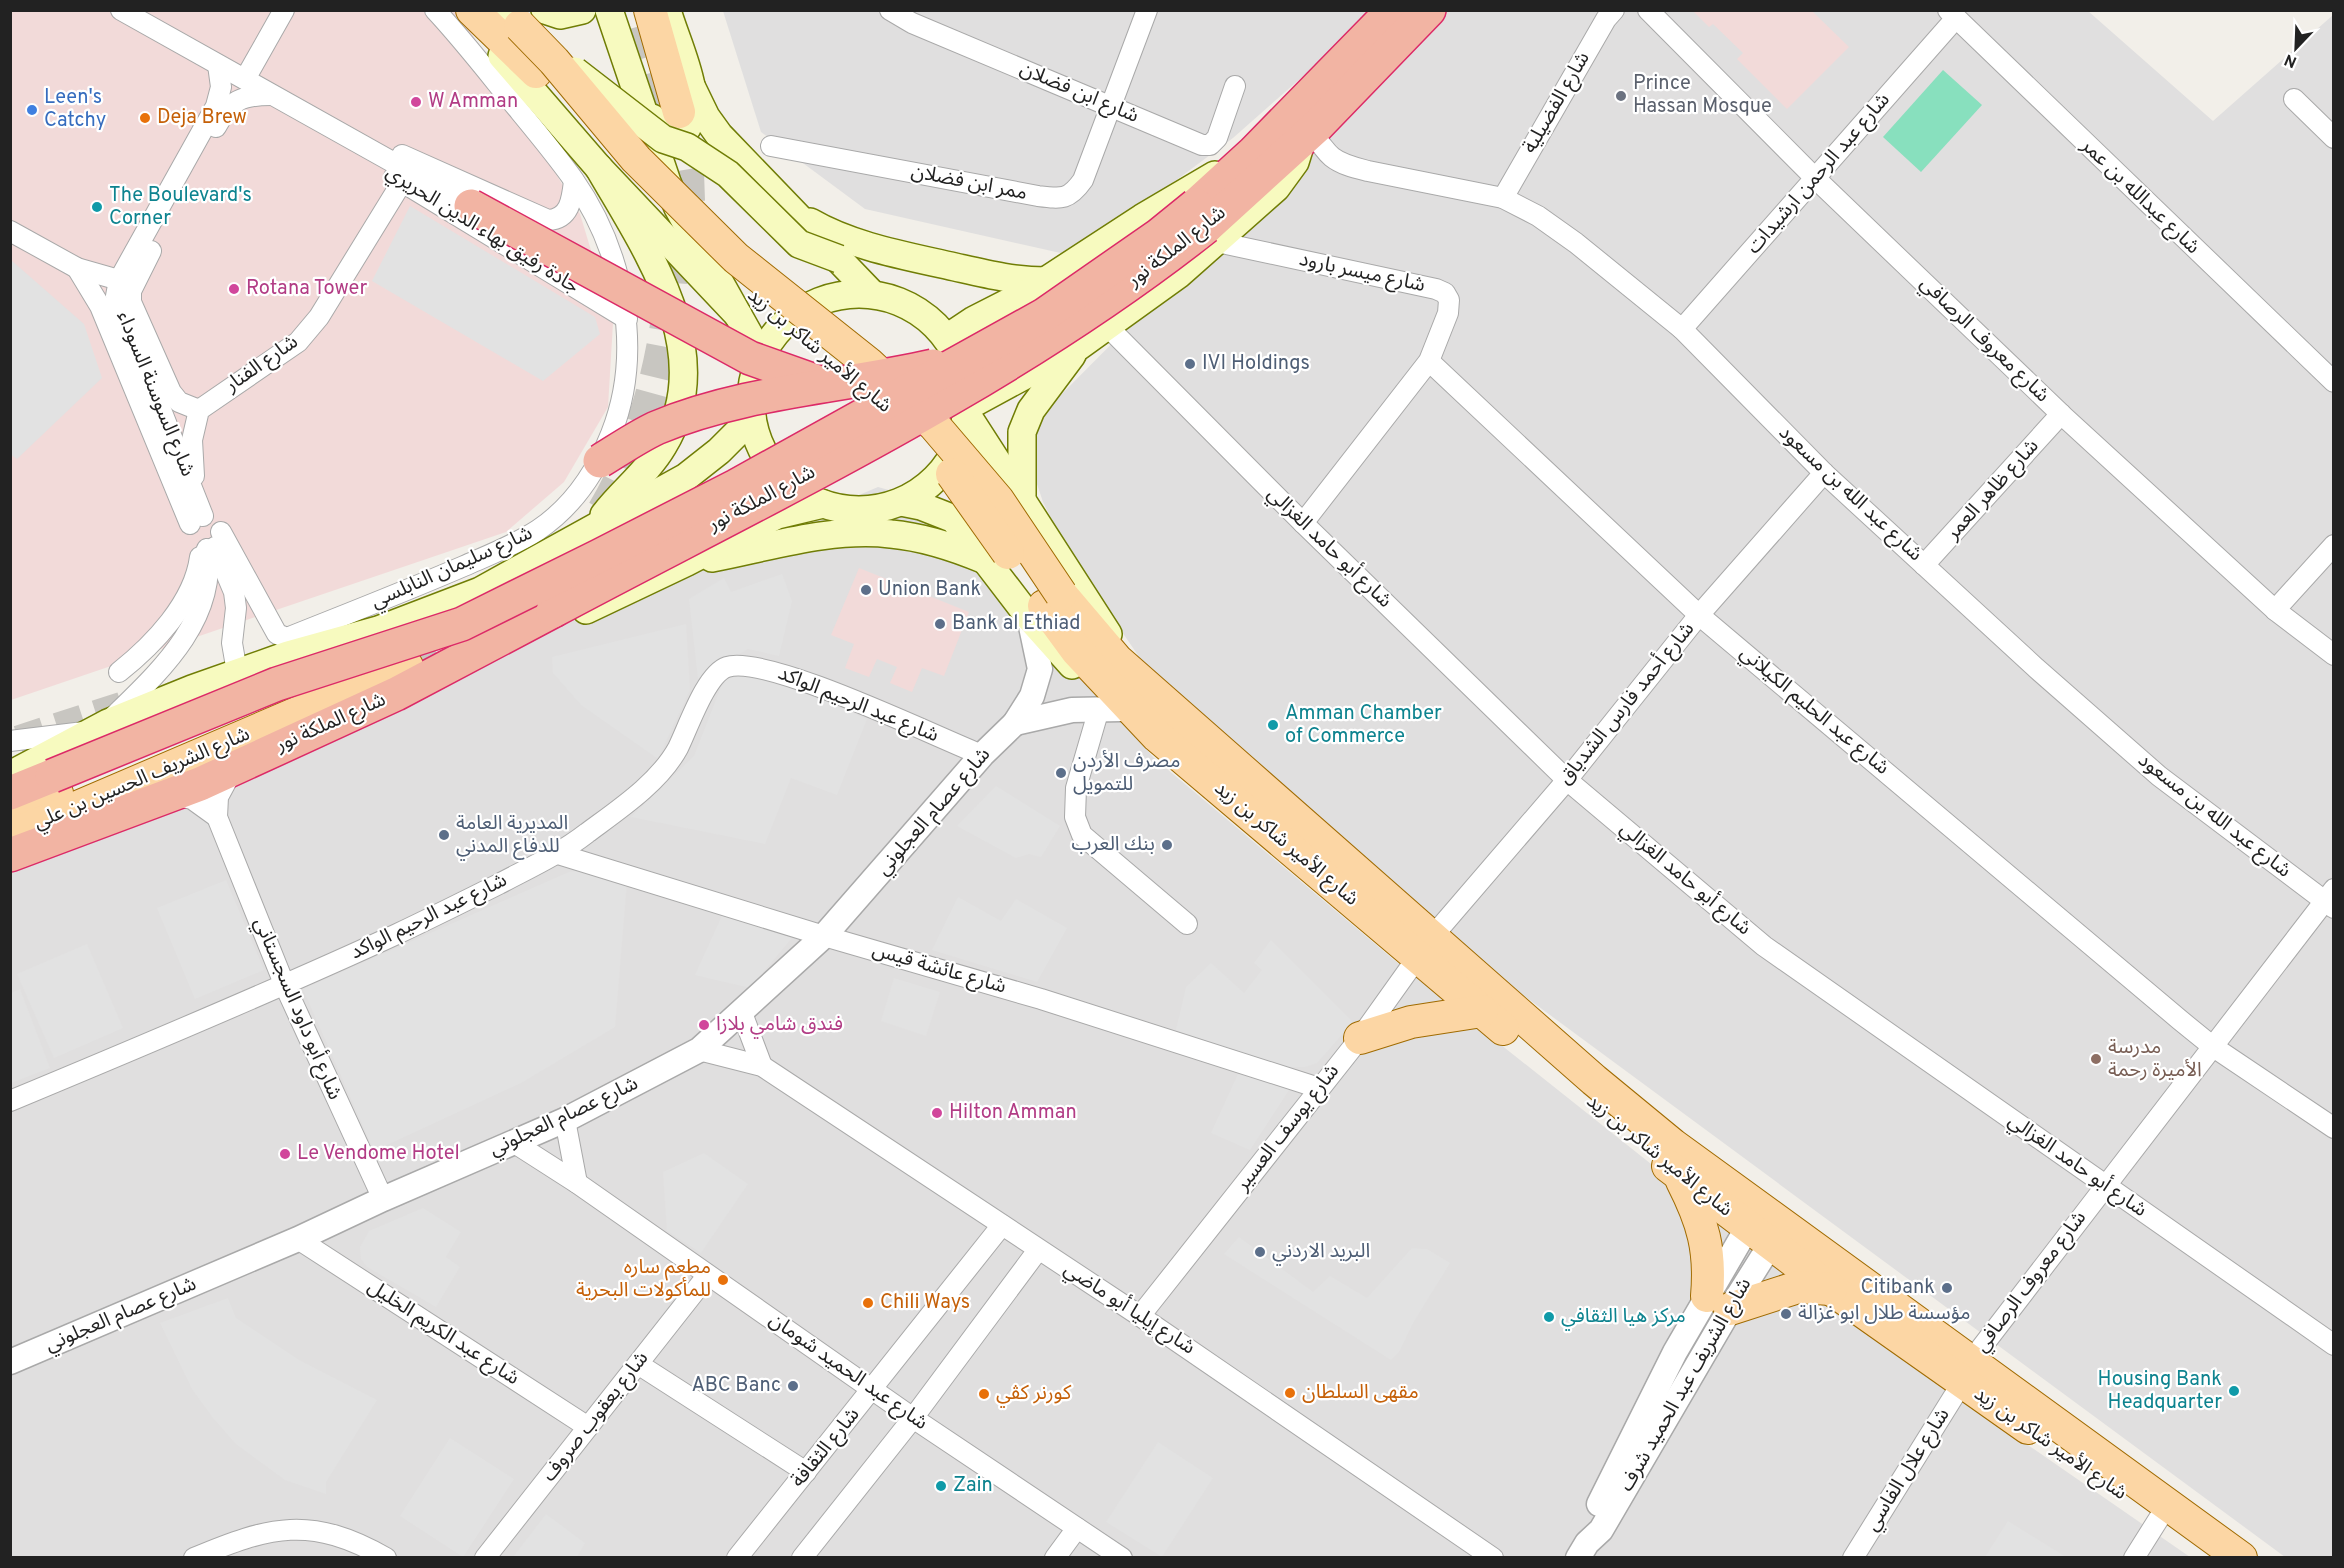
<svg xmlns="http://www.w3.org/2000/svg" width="2344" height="1568" font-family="Overpass,'Noto Sans Arabic',sans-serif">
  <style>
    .residential { fill: #e0dfdf }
    .commercial { fill: #f2dad9 }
    .pitch { fill: #88e0be }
    .parking { fill: #e2e2e2 }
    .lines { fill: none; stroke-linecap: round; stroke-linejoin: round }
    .secondary-tunnel { stroke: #c8c6c1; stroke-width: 27; stroke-dasharray: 27 14; stroke-linecap: butt }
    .primary-tunnel { stroke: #c8c6c1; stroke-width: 32; stroke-dasharray: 32 16; stroke-linecap: butt }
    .minor-casing { stroke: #a9a9a9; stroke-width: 22 }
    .tertiary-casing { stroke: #a9a9a9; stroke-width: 27 }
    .secondary-casing { stroke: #707d05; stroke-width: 30 }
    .primary-casing { stroke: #a06b00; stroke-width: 34 }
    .trunk-casing { stroke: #dc2a67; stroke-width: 36 }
    .minor { stroke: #fff; stroke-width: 20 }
    .tertiary { stroke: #fff; stroke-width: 24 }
    .secondary { stroke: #f7fabf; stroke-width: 27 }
    .primary { stroke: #fcd6a4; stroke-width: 32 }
    .trunk { stroke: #f2b4a3; stroke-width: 33 }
    .secondary-bridge-casing { stroke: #707d05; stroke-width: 30; stroke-linecap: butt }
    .primary-bridge-casing { stroke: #a06b00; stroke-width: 34; stroke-linecap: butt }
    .trunk-bridge-casing { stroke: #dc2a67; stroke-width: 36; stroke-linecap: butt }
    .secondary-bridge { stroke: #f7fabf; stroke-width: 27 }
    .primary-bridge { stroke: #fcd6a4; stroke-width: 32 }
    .trunk-bridge { stroke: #f2b4a3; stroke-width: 33 }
    .worship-dot { fill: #6b7280; stroke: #fff; stroke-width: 2 }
    .hotel-dot { fill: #d1479c; stroke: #fff; stroke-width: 2 }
    .shop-dot { fill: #3f7fe0; stroke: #fff; stroke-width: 2 }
    .food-dot { fill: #e8710a; stroke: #fff; stroke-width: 2 }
    .culture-dot { fill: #0f9aa8; stroke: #fff; stroke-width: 2 }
    .service-dot { fill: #5c6f8a; stroke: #fff; stroke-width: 2 }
    .education-dot { fill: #8d6e63; stroke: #fff; stroke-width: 2 }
    .labels { text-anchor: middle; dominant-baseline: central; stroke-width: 4.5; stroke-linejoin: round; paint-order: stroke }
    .worship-label { font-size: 20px; fill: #5b616d; stroke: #fff; text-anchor: start }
    .street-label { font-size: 20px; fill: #222; stroke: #fff }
    .shop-label { font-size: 20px; fill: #366cbe; stroke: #fff; text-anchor: start }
    .hotel-label { font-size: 20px; fill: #b23c85; stroke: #fff; text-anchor: start }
    .food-label { font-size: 20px; fill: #c56008; stroke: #fff; text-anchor: start }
    .culture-label { font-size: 20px; fill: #0d838f; stroke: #fff; text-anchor: start }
    .service-label { font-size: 20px; fill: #4e5e75; stroke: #fff; text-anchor: start }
    .education-label { font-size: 20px; fill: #785e54; stroke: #fff; text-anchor: start }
  </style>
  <rect width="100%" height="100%" fill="#f2efe9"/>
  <g class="residential">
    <path d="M723,11H1377L1233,138L1074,256L865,209L761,132Z"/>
    <path d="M1442,11H2088L2213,121L2333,15V1557H2285L1413,914L1144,664L1070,556L1043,502L1031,466L1032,437L1040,416Z"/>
    <path d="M878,487L942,505L1029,619L1154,758L1393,959L1850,1322L2190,1557L11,1558V854Z"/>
  </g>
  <g class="commercial">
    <path d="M10,11H458L580,214L613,323L608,407L564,482L506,532L11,700Z"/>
    <path d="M1693,11H1812L1849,47L1787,109L1737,59L1743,53L1713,24L1709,27Z"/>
    <path d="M859,568L969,612L944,676L922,668L912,692L890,683L897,667L877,659L869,677L845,668L854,644L831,635Z"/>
  </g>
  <path class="pitch" d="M1943,70L1982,105L1921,172L1883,137Z"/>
  <g class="parking">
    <path d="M410,206L595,317L600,334L543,381L372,281Z"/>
    <path d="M11,260L84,324L102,378L17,459L10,454Z"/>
    <path d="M782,574L792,601L779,656L748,649L698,679L689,599L724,578L731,592Z"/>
    <path d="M686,624L690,690L658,759L581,705L553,673L552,657Z"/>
    <path d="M757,670L818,690L816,697L867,719L837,795L791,778L765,844L631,817L694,756L721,687L731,675Z"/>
    <path d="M996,786L1060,826L1041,857L1029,854L1016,858L957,826Z"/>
    <path d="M588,870L627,881L615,1027L521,1083L374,1151L303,989L569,872Z"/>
    <path d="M226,880L264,970L195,999L157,908Z"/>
    <path d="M958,897L1001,921L1016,899L1067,928L1037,982L932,950Z"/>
    <path d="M726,907L796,933L750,988L695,975Z"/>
    <path d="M1271,940L1353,1022L1317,1063L1305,1067H1277L1176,1030L1186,987L1211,963L1244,993L1262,970L1254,963Z"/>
    <path d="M87,944L123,1028L54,1058L17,974Z"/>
    <path d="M894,978L940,992L926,1036L881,1021Z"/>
    <path d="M20,989L50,1068L11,1083V993Z"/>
    <path d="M1238,1074L1291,1087L1250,1150L1211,1133Z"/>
    <path d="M704,1153L748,1184L701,1253L667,1231L663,1172Z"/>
    <path d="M423,1208L461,1232L446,1257L460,1267L436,1307L367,1267L361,1259L360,1247L369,1231Z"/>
    <path d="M1239,1237L1313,1292L1330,1276L1367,1298L1412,1248L1427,1249L1450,1263L1413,1323L1399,1352L1391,1360L1224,1254Z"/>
    <path d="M228,1298L236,1318L299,1360L377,1400L326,1482V1494L285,1480L236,1444L213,1418L192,1389L160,1323Z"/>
    <path d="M450,1438L514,1479L463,1557L400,1516Z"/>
    <path d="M1158,1442L1213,1478L1162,1557L1106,1522Z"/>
    <path d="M546,1514L585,1543L577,1557H513Z"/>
    <path d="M2008,1521L2066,1557H1985Z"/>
  </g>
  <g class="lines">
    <path class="secondary-tunnel" d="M18,739L141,699"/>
    <g class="primary-tunnel">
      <path d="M633,28L666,146"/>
      <path d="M680,122L688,172L690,230"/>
      <path d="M603,511C652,429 675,317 673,222"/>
      <path d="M407,666L484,627"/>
    </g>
    <g class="minor-casing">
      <g id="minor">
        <path d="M121,10L471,206"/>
        <path d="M890,10L912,23L1202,145H1210L1217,138L1235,86"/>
        <path d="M1648,10L1816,179L2061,414L2275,610L2334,655"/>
        <path d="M1948,10L2334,382"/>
        <path d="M245,79L284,10"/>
        <path d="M2294,99L2334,138"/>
        <path d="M216,127C230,100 242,95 271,95"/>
        <path d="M1302,139C1321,136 1320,147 1332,157C1342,165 1356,168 1368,171L1503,198L1538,216L1576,243L1682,329L1824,473L2036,668L2159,776L2334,908"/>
        <path d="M771,146L1038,196C1062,199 1069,200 1083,180L1147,10"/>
        <path d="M402,155L548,220C570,219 572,199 574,181"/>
        <path d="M394,177L627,319"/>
        <path d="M1503,198L1606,19L1614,10"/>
        <path d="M10,231L77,268L119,280"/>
        <path d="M1217,242L1436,289L1445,293L1449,300L1448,313L1429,361L1303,523"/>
        <path d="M151,251L131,291V302L171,392L179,402L199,410"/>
        <path d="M77,268L100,306L190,524"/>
        <path d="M1108,327L1303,523L1567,780L1764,946L2334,1345"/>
        <path d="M1682,329L1956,18"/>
        <path d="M1429,361L1699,615L2180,1020L2212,1046L2334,1128"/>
        <path d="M194,476L192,440L199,410L298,342L319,317L402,182"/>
        <path d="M203,516L116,296L119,280L216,106L221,87L218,65"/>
        <path d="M221,532L277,634L287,638C347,614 406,591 464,566C489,555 515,545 538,530C572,507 596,472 611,434C644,351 624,252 573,179C556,155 536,131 517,108C490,75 464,41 435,10"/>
        <path d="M215,547L234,592L236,608L232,643L237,672"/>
        <path d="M1924,565L2061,414"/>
        <path d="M2275,610L2334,545"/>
        <path d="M119,672C153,645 194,603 200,557"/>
        <path d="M1099,709L1076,788L1075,817L1082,835L1187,924"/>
        <path d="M113,717C159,672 217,620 207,549"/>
        <path d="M10,741L84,732"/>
        <path d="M233,769L218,797L217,817L285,986L383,1199"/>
        <path d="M172,795L192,799L217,817"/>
        <path d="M558,854L824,936L1041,999L1319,1088"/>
        <path d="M742,1013L762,1066"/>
        <path d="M699,1050L762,1066L1140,1316L1493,1558"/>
        <path d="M10,1101C140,1047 269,993 397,934C431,918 465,901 499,884C529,868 560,854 587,833C618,810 659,783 678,748C688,728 706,674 727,667C766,654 936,737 982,755"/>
        <path d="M565,1120L577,1183"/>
        <path d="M513,1142L577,1183L913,1418L1122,1558"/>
        <path d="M298,1239L588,1427"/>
        <path d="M1140,1316L1360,1038L1432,937L1567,780L1699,615L1824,473"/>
        <path d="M1971,1361L2334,889"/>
        <path d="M638,1364L806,1472"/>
        <path d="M194,1558C270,1526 311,1515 386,1558"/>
        <path d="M485,1558L707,1276"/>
        <path d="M737,1558L1002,1225"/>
        <path d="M802,1558L913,1418L1038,1250"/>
        <path d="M1055,1558L1077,1528"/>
        <path d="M1853,1558L1962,1383"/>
        <path d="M2134,1558L2168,1504"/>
      </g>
    </g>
    <g class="tertiary-casing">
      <g id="tertiary">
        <path d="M1015,723L1072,710L1121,709"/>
        <path d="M10,1362L298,1239L383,1199L565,1120L699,1050L824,936L982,755L1015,723L1032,696L1040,669L1029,617"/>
        <path d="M1599,1504L1675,1352L1756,1213"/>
        <path d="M1578,1558L1587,1543L1601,1530L1730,1309L1779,1231"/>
      </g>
    </g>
    <g class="secondary-casing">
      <g id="secondary">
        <path d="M505,10L520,26"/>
        <path d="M545,10L560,15L582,10"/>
        <path d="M609,10L667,182L678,208L761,356"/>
        <path d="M502,56L599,168L738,315"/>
        <path d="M690,84L706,117L719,135L872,294"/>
        <path d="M652,118C660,132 673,139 687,128C705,97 676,43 667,10"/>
        <path d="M599,168C645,248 720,353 663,446C647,473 622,491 604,515"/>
        <path d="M810,222C853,247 907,256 955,267C986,274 1014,281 1046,281"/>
        <circle cx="859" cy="402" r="108"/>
        <path d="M947,338L974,320L1027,293L1142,218L1215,175"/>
        <path d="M968,406L1079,346L1179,274L1276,188L1295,162L1300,146"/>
        <path d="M967,415L1108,634"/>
        <path d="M1022,495V432L1031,410L1072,355"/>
        <path d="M901,502L921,506L954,519L1029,617L1072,665"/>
        <path d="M712,558C769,547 832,527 891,534C924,537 954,547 985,560"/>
        <path d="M586,610L687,562L777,515L823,504"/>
        <path d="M10,775L108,723L192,689L288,655L378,630L480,591L686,477L719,451L752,418"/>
      </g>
    </g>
    <g class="primary-casing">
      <g id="primary">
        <path d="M472,10L536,72"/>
        <path d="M650,10L679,112"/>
        <path d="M1061,594L1117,660L1594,1080L1673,1145L2241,1558"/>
        <path d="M1044,606L1077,651L1157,736L1503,1029"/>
        <path d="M10,812L57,793"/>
        <path d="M10,836L407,666"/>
        <path d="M1360,1038L1411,1022L1482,1011"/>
        <path d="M1668,1166L1831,1289L2028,1428"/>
        <path d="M1682,1181C1703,1222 1711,1250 1707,1296"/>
        <path d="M1730,1309L1798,1287L1831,1289"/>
      </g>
    </g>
    <g class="trunk-casing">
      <g id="trunk">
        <path d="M1196,205L1253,153L1393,10"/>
        <path d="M1206,227L1317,126L1429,10"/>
        <path d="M10,793L52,776"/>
        <path d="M10,855L200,784L396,694L553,611"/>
      </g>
    </g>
    <use href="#minor" class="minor"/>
    <use href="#tertiary" class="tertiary"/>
    <use href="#secondary" class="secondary"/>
    <use href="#primary" class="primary"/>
    <use href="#trunk" class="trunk"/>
    <g class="secondary-bridge-casing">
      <path id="secondary-bridge" d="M575,71L663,139L687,147L728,174L799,244L839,259"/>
    </g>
    <g class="primary-bridge-casing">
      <g id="primary-bridge">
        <path d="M520,26L554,61L636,159L736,258L868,363L934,425L998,500L1061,594"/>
        <path d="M952,474L1008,553"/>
      </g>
    </g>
    <g class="trunk-bridge-casing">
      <g id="trunk-bridge">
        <path d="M471,206L750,358L826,385"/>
        <path d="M600,461C618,450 637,437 656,428C744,391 841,387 933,366"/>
        <path d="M553,611C776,492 1008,384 1206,227"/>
        <path d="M52,776L277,684L462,624L599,556L736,486L1044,315L1159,235L1196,205"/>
      </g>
    </g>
    <use href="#secondary-bridge" class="secondary-bridge"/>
    <use href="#primary-bridge" class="primary-bridge"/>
    <use href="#trunk-bridge" class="trunk-bridge"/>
  </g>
  <circle class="worship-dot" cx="1621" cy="96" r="6"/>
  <g class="hotel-dot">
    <circle cx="416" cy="102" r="6"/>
    <circle cx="234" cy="289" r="6"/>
    <circle cx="704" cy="1025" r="6"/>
    <circle cx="937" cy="1113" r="6"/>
    <circle cx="285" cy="1154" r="6"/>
  </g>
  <circle class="shop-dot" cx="32" cy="110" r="6"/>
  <g class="food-dot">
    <circle cx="145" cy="118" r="6"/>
    <circle cx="723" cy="1280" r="6"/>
    <circle cx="868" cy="1303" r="6"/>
    <circle cx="1290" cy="1393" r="6"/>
    <circle cx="984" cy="1394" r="6"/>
  </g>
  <g class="culture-dot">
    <circle cx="97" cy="207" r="6"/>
    <circle cx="1273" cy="725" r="6"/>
    <circle cx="1549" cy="1317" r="6"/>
    <circle cx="2234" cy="1391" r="6"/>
    <circle cx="941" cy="1486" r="6"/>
  </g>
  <g class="service-dot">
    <circle cx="1190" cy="364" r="6"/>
    <circle cx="866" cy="590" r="6"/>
    <circle cx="940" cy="624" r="6"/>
    <circle cx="1061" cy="773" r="6"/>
    <circle cx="444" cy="835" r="6"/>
    <circle cx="1167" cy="845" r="6"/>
    <circle cx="1260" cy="1252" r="6"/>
    <circle cx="1947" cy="1288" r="6"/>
    <circle cx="1786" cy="1314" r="6"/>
    <circle cx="793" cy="1386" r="6"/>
  </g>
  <circle class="education-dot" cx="2096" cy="1059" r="6"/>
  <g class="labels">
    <g class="worship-label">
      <text x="1633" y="84">Prince<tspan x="1633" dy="23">Hassan Mosque</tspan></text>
    </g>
    <g class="street-label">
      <text transform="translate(1079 93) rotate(23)">شارع ابن فضلان</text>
      <text transform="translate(1557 103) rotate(-60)">شارع الفضيلية</text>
      <text transform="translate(1819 174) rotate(-49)">شارع عبد الرحمن ارشيدات</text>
      <text transform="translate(969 183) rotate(11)">ممر ابن فضلان</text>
      <text transform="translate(2140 197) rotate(44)">شارع عبدالله بن عمر</text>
      <text transform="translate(482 230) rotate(32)">جادة رفيق بهاء الدين الحريري</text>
      <text transform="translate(1177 247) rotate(-38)">شارع الملكة نور</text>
      <text transform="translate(1362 273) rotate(12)">شارع ميسر بارود</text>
      <text transform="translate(1984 340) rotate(44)">شارع معروف الرصافي</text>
      <text transform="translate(819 351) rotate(40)">شارع الأمير شاكر بن زيد</text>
      <text transform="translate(262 364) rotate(-35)">شارع الفنار</text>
      <text transform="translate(155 394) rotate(68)">شارع السوسنة السوداء</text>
      <text transform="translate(1993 490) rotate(-48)">شارع ظاهر العمر</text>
      <text transform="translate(1850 494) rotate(43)">شارع عبد الله بن مسعود</text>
      <text transform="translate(762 499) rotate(-28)">شارع الملكة نور</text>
      <text transform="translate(1329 548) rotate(44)">شارع أبو حامد الغزالي</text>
      <text transform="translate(452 568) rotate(-24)">شارع سليمان النابلسي</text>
      <text transform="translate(1627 704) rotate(-51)">شارع أحمد فارس الشدياق</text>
      <text transform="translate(858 705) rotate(22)">شارع عبد الرحيم الواكد</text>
      <text transform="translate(1814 711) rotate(40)">شارع عبد الحليم الكيلاني</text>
      <text transform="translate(331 723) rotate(-24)">شارع الملكة نور</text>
      <text transform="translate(142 779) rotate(-23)">شارع الشريف الحسين بن علي</text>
      <text transform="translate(934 812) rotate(-49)">شارع عصام العجلوني</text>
      <text transform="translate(2214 816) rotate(38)">شارع عبد الله بن مسعود</text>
      <text transform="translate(1286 844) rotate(40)">شارع الأمير شاكر بن زيد</text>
      <text transform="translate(1685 879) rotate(40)">شارع أبو حامد الغزالي</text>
      <text transform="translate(429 917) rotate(-26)">شارع عبد الرحيم الواكد</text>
      <text transform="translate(939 969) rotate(16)">شارع عائشة قيس</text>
      <text transform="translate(297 1009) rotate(67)">شارع أبو داود السجستاني</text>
      <text transform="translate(564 1117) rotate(-25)">شارع عصام العجلوني</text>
      <text transform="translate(1288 1128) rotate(-52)">شارع يوسف العسير</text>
      <text transform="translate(1659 1156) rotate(39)">شارع الأمير شاكر بن زيد</text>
      <text transform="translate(2077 1166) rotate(35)">شارع أبو حامد الغزالي</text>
      <text transform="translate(2031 1282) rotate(-53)">شارع معروف الرصافي</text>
      <text transform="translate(1129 1309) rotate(33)">شارع إيليا أبو ماضي</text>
      <text transform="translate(121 1315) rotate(-23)">شارع عصام العجلوني</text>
      <text transform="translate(443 1333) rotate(33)">شارع عبد الكريم الخليل</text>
      <text transform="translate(848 1372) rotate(35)">شارع عبد الحميد شومان</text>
      <text transform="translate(1686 1385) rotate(-60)">شارع الشريف عبد الحميد شرف</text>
      <text transform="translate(596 1417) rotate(-52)">شارع يعقوب صروف</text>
      <text transform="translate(2050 1444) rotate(35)">شارع الأمير شاكر بن زيد</text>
      <text transform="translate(826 1448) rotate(-51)">شارع الثقافة</text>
      <text transform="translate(1908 1470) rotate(-58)">شارع علال الفاسي</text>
    </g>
    <g class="shop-label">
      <text x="44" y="98">Leen's<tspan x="44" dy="23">Catchy</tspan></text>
    </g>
    <g class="hotel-label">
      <text x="428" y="102">W Amman</text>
      <text x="246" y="289">Rotana Tower</text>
      <text x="716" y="1025">فندق شامي بلازا</text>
      <text x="949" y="1113">Hilton Amman</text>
      <text x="297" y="1154">Le Vendome Hotel</text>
    </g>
    <g class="food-label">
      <text x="157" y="118">Deja Brew</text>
      <text x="711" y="1268" text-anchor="end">مطعم ساره<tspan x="711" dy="23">للمأكولات البحرية</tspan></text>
      <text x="880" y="1303">Chili Ways</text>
      <text x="1302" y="1393">مقهى السلطان</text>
      <text x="996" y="1394">كورنر كڤي</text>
    </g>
    <g class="culture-label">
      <text x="109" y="196">The Boulevard's<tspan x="109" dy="23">Corner</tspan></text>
      <text x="1285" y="714">Amman Chamber<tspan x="1285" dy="23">of Commerce</tspan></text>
      <text x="1561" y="1317">مركز هيا الثقافي</text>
      <text x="2222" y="1380" text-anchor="end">Housing Bank<tspan x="2222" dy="23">Headquarter</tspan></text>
      <text x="953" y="1486">Zain</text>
    </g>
    <g class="service-label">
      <text x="1202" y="364">IVI Holdings</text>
      <text x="878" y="590">Union Bank</text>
      <text x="952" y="624">Bank al Ethiad</text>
      <text x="1073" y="762">مصرف الأردن<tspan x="1073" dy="23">للتمويل</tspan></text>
      <text x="456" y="824">المديرية العامة<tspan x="456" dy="23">للدفاع المدني</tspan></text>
      <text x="1155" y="845" text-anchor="end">بنك العرب</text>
      <text x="1272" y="1252">البريد الاردني</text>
      <text x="1935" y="1288" text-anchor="end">Citibank</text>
      <text x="1798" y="1314">مؤسسة طلال ابو غزالة</text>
      <text x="781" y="1386" text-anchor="end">ABC Banc</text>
    </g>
    <g class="education-label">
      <text x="2108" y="1048">مدرسة<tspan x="2108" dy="23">الأميرة رحمة</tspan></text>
    </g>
  </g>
  <rect width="2344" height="1568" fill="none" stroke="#222222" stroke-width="24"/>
  <g transform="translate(2296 48) rotate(203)" stroke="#ffffff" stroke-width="4.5" paint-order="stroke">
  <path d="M0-4.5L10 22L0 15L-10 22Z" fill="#222222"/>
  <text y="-9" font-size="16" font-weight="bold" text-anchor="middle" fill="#222222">N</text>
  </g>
</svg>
